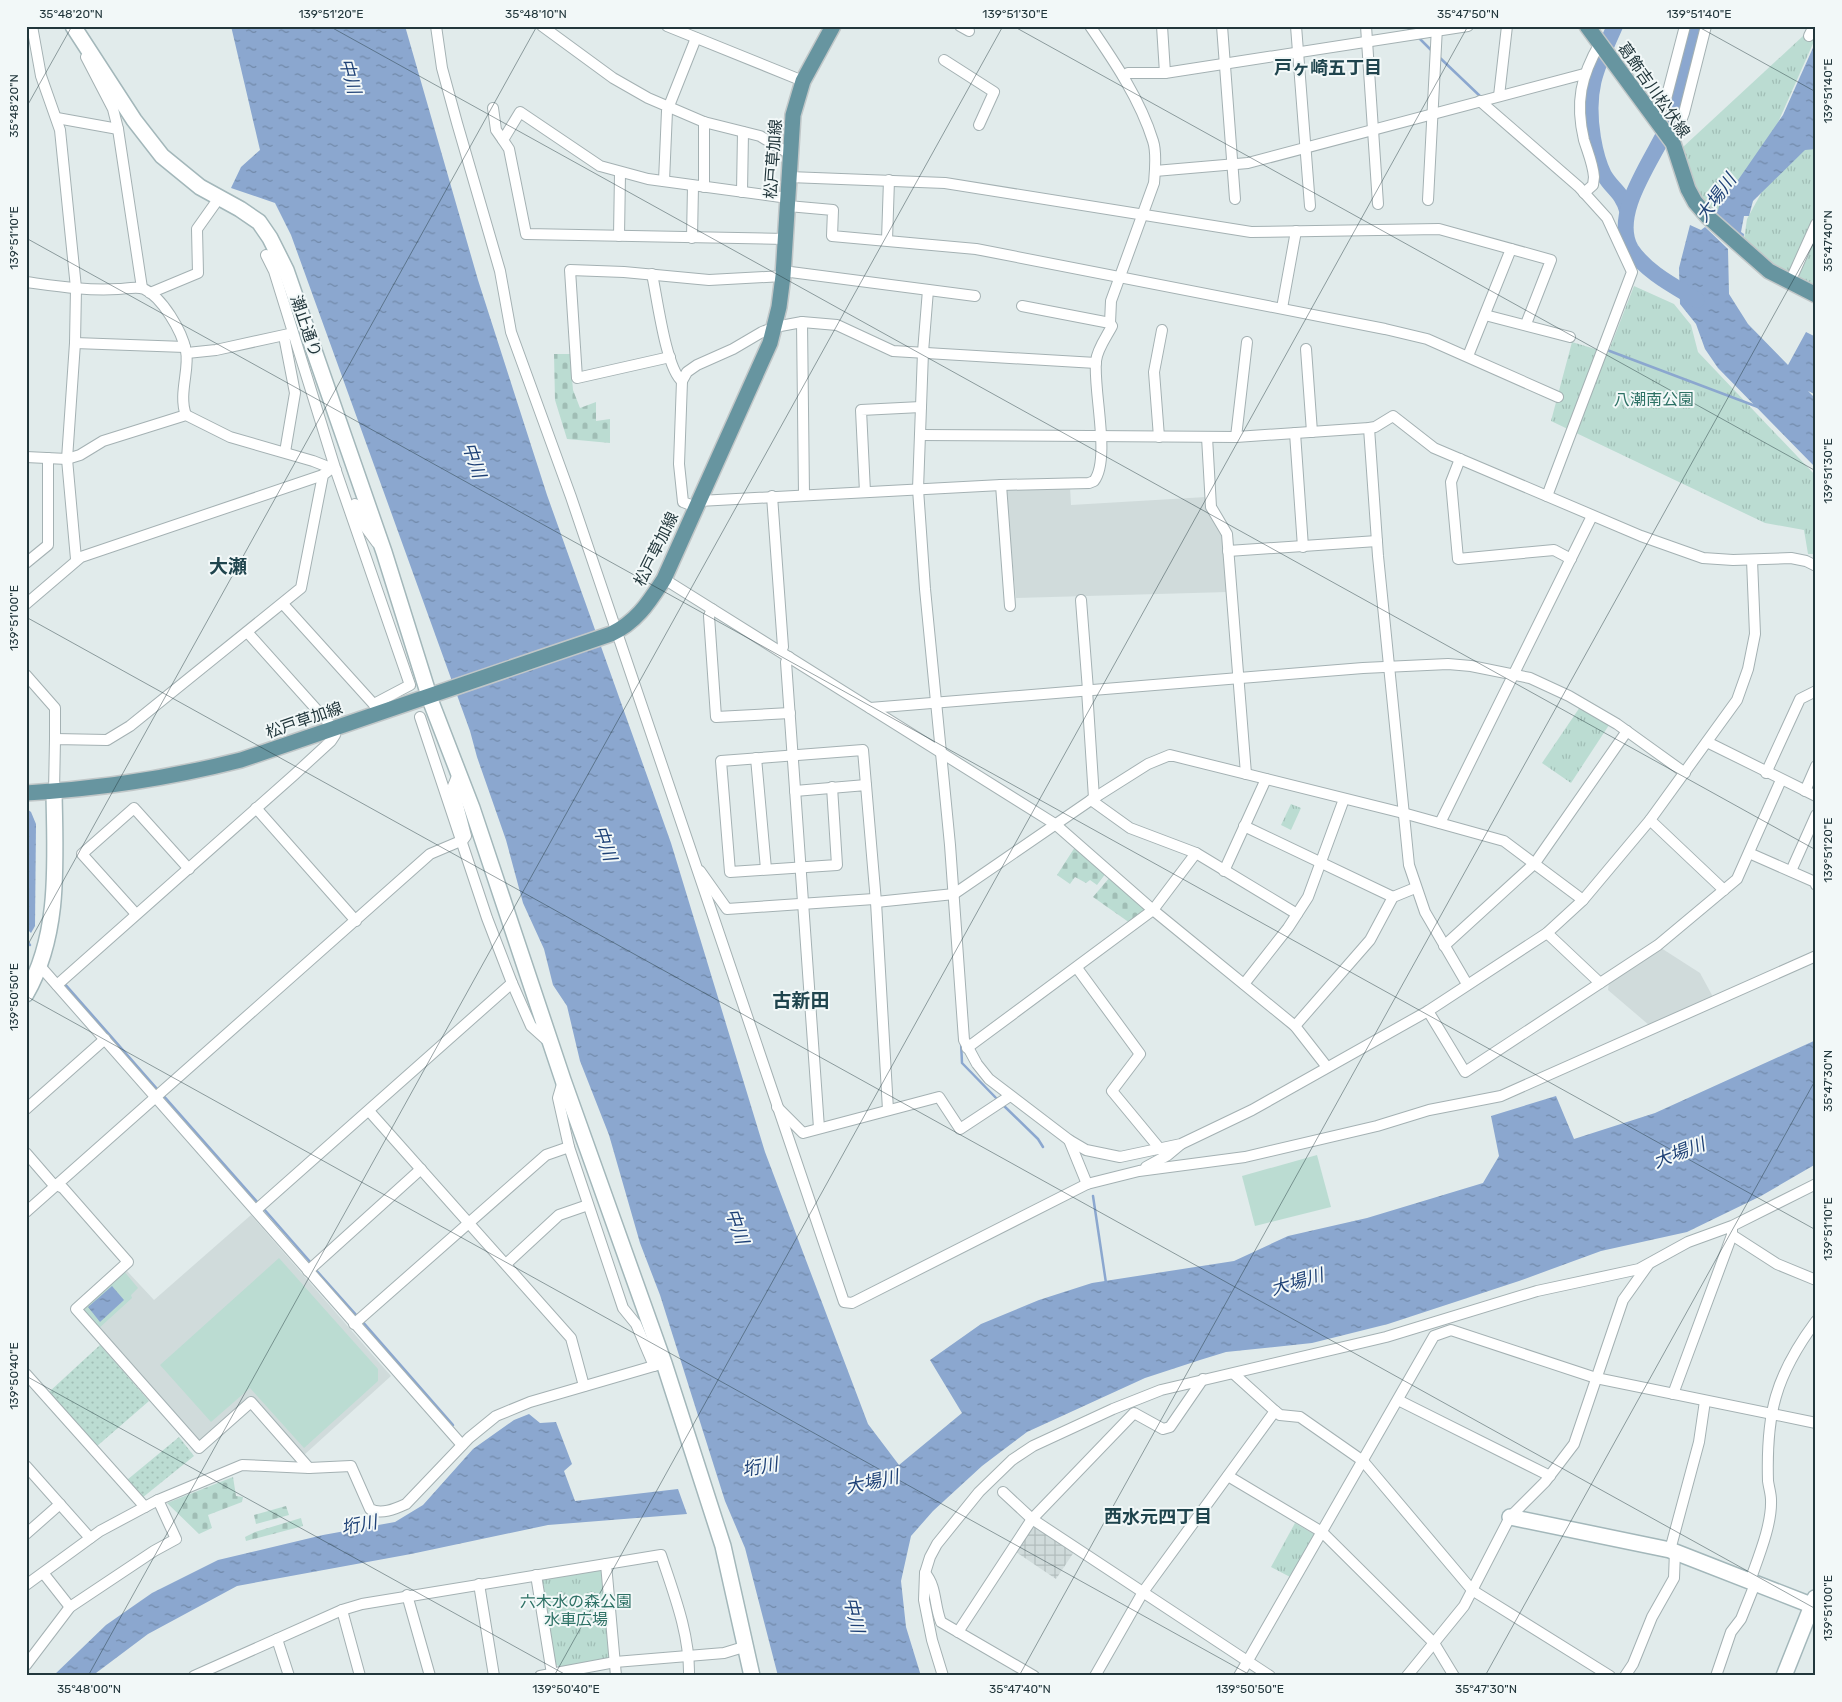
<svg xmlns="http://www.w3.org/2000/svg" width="1842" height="1702" font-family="Rubik,'Noto Sans JP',sans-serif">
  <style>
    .built { fill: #d0dbdb }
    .industrial { fill: url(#industrial-grid) }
    .grass { fill: url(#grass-dots) }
    .cemetery { fill: url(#cemetery-stones) }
    .park { fill: url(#park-tufts) }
    .garden { fill: #bbdcd2 }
    .water { fill: url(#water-ripples) }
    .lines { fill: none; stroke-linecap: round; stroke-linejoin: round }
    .stream { stroke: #8ba7cf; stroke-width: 2.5 }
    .river { stroke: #8ba7cf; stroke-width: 16 }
    .street-casing { stroke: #a4b1b3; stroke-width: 12 }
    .secondary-casing { stroke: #a3b7ba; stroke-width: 18 }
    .primary-casing { stroke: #c1c7c8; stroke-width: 18 }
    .street { stroke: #fff; stroke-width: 10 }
    .secondary { stroke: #fff; stroke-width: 15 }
    .primary { stroke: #6795a0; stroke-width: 15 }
    .ticks { fill: none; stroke: #22373c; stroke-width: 1; stroke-opacity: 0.45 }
    .labels { text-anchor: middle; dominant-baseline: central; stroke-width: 4; stroke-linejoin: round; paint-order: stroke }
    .street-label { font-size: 16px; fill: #22373c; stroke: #f2f8f8 }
    .park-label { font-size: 16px; fill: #2d7165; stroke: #f2f8f8 }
    .neighbourhood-label { font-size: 18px; font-weight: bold; fill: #1f444d; stroke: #f2f8f8 }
    .water-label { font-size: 18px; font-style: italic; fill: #1e4176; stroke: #f2f8f8 }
    .quarter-label { font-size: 19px; font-weight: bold; fill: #1f444d; stroke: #f2f8f8 }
    .neatline { fill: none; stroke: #22373c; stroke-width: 2 }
    .ticks-label { font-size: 12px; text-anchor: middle; fill: #22373c }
  </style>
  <defs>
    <pattern id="industrial-grid" width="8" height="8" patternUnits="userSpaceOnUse" patternTransform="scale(1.25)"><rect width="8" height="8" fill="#d0dbdb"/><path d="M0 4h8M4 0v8" fill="none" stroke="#b2bdbd"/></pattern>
    <pattern id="grass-dots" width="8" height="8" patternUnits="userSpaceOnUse" patternTransform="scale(1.25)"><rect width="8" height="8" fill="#bbdcd2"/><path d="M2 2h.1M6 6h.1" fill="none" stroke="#a0bdb5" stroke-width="1.8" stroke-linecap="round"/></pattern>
    <pattern id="cemetery-stones" width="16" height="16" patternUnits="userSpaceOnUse" patternTransform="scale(1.25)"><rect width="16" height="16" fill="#bbdcd2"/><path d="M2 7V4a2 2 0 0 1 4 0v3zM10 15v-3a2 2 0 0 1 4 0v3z" fill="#a0bdb5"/></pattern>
    <pattern id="park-tufts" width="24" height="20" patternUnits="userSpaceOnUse" patternTransform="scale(1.25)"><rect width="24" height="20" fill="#bbdcd2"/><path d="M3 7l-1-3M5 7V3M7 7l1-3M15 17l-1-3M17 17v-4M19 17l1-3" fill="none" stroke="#a0bdb5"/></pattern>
    <pattern id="water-ripples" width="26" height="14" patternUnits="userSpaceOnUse" patternTransform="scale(1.25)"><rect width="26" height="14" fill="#8ba7cf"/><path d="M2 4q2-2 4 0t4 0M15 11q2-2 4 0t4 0" fill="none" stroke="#7189a9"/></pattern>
  </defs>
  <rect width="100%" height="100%" fill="#e1ebeb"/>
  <g class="built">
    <path d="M1005,487H1070L1071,505L1206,497L1225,535L1228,592L1016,598Z"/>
    <path d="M1661,948L1700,973L1713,997L1649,1025L1608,990L1609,982Z"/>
    <path d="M251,1215L391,1376L304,1455L251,1397L200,1442L82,1311L124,1270L127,1271L154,1300Z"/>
  </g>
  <path class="industrial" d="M1033,1525L1074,1552L1056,1579L1016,1552Z"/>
  <g class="grass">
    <path d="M100,1345L149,1401L96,1447L49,1392Z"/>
    <path d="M179,1437L194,1456L142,1498L127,1480Z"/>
  </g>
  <g class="cemetery">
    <path d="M554,354H570L573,390L580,408L596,402V421L610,419V443L567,439L555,400Z"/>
    <path d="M1075,847L1106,873L1097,885L1090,880L1086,883L1075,877L1070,884L1057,875Z"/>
    <path d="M1110,877L1146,909V912L1130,923L1093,897Z"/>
    <path d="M233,1477L236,1496L243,1497L242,1502L208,1515L212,1528L199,1534L167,1503Z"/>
    <path d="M286,1506L289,1515L256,1524L254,1515Z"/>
    <path d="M301,1518L303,1526L246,1541L245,1537L255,1532Z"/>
  </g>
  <g class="park">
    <path d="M1803,36L1815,39L1729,233L1703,209L1682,157L1683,147Z"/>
    <path d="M1816,93V292L1743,246L1747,219Z"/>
    <path d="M1634,286L1674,304L1691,325L1698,352L1816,476V554H1808L1804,530L1765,523L1551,421L1572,342L1608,353Z"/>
    <path d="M1580,707L1609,725L1571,783L1542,763Z"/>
    <path d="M1291,804L1301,808L1291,830L1281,825Z"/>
    <path d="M1295,1523L1317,1536L1292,1578L1271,1567Z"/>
    <path d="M599,1570L603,1572L610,1656L607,1659L560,1667L555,1664L541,1580Z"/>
  </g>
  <g class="garden">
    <path d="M1317,1155L1331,1207L1255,1226L1242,1176Z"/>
    <path d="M279,1258L378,1369V1381L304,1448L250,1388L211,1422L160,1365Z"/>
    <path d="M123,1270L138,1288L131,1295L132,1298L98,1329L81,1310Z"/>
  </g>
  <g class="water">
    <path d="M231,26H405L478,280L547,495L671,843L765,1152L868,1424L899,1465L962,1413L930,1360L981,1324L1039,1300L1092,1283L1234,1261L1288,1236L1367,1218L1483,1183L1499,1156L1491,1116L1556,1096L1574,1139L1655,1113L1816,1040V1164L1761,1196L1687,1232L1601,1251L1519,1281L1388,1324L1312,1343L1226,1352L1200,1360L1145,1378L1027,1432L982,1466L933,1511L911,1536L901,1581L906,1627L921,1676H778L745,1548L725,1501L660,1295L640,1243L609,1135L580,1061L567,1006L553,985L544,949L523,903L506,840L477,757L470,731L291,235L275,203L231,188L241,167L260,150Z"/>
    <path d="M1816,41V149L1805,150L1753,201L1749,216H1744L1741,232L1744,234L1743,242L1712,213L1718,210L1724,194L1736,183L1783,115Z"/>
    <path d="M1690,225L1701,230L1705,227L1728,249L1729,294L1748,324L1788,365L1806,332L1816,337V395L1808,391L1816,399V468L1718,368L1705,349L1696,324L1680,304L1679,268Z"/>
    <path d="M26,808L31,812L36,824L35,926L31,933L26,928Z"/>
    <path d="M112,1286L124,1300L100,1322L88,1307Z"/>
    <path d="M529,1414L540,1423L556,1422L572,1464L564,1471L575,1501L678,1489L687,1514L548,1525L411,1554L237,1586L148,1634L92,1676H53L106,1625L152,1593L218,1560L323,1535L395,1522L423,1505L473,1449L514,1420Z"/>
  </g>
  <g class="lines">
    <g class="stream">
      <path d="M1406,26L1412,32"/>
      <path d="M1418,37L1432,51"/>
      <path d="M1438,56L1481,97"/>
      <path d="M1607,350L1758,407"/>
      <path d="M26,940L30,945"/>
      <path d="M64,983L158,1090"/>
      <path d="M961,1042L962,1063L998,1100"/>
      <path d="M162,1094L259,1204"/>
      <path d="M1002,1104L1038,1139L1043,1147"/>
      <path d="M1093,1196L1106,1283"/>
      <path d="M263,1208L312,1264"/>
      <path d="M315,1269L358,1317"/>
      <path d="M362,1321L453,1425"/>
    </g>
    <g class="river">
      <path d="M1615,26C1596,68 1585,90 1593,138C1595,150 1598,163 1604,175C1612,189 1622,192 1627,210"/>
      <path d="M1696,26C1689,56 1683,87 1673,115C1660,151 1609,211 1631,249C1646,272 1674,286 1697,300"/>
    </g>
    <g class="street-casing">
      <g id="street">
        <path d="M32,26L41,76L60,130L76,288L75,343L67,459L76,559"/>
        <path d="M436,26L442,68L457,123L500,271L511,332L571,497L844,1302L852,1303L1087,1184L1139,1171L1245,1157L1377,1126L1429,1110L1501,1096L1816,956"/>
        <path d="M542,26L613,78L648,98L704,122L760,136L790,154"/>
        <path d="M667,26L803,81"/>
        <path d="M960,26L969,31"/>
        <path d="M1162,26L1165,73"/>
        <path d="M1222,26L1235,199"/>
        <path d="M1296,26L1310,206"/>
        <path d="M1366,26L1378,204"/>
        <path d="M1809,36L1814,26"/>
        <path d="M86,57L113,109L118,129L142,288"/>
        <path d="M944,60L994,92L979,125"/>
        <path d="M1123,76L1128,73H1165L1468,26"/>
        <path d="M1499,96L1507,26"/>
        <path d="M1480,101L1579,187L1607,218L1632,272L1547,496"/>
        <path d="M493,108L496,130L503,140"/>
        <path d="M57,118L118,129"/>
        <path d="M1656,120L1666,99L1685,26"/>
        <path d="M1673,143L1684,113L1706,26"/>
        <path d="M1155,171L1248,163L1584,74"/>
        <path d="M789,177L945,183L1251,232L1439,229L1551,260L1526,324"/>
        <path d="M664,181L667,111L696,38"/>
        <path d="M704,187V122"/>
        <path d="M742,192L743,132"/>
        <path d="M1584,193L1593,185L1594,177C1593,164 1588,153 1584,140C1575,102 1581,76 1600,43"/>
        <path d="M1428,200L1437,27"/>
        <path d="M788,206L833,210L832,236L976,249L1385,329L1427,339L1558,397"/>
        <path d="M619,236L620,173"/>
        <path d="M692,238L693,186"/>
        <path d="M786,239L526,234L509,149L503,140L520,112L600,166L648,179L788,198"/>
        <path d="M887,240L889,180"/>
        <path d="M266,255L274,271L336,471L410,685L374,704"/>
        <path d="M783,271L975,296"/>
        <path d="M1794,273L1816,224"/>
        <path d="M652,274C657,297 666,369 682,381"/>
        <path d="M26,282C56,286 87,291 118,289C125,289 137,286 144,289C162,297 182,331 186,351C190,368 178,395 186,415"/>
        <path d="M928,290L923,352L918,489L925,589L950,845L964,1040L977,1064L989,1079L1069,1140L1086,1150L1120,1157L1181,1144L1252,1110L1428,1011L1547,933L1583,900L1650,820L1737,700L1748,669L1755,634L1752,560"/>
        <path d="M150,293L198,273L197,229L219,198"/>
        <path d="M1022,306L1110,323"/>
        <path d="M1282,308L1296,231"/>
        <path d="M1485,315L1570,337"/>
        <path d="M802,322L804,495"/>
        <path d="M284,336L295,393L285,452"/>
        <path d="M75,343L185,347"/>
        <path d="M1306,349L1312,432"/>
        <path d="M187,353L216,350L289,334"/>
        <path d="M1468,356L1511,249"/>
        <path d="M670,357L577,378L570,270L624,272L709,280L783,276"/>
        <path d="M1369,428L1378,556L1409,865L1425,912L1467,984"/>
        <path d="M1295,433L1303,547"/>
        <path d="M920,435L1236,437L1369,428L1375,427L1393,416L1434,448L1641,536L1703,558L1733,560L1791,558L1806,561L1816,566"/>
        <path d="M1159,437L1154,372L1162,330"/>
        <path d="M1207,437L1211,507L1227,534L1246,774"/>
        <path d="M1236,437L1247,342"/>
        <path d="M26,457L67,459L80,455L103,441L186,415L230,437L313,461L336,470"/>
        <path d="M1460,459L1451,482L1458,559L1554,550L1571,559"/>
        <path d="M1001,485L1010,606"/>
        <path d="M865,492L861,410L921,407"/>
        <path d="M772,496L783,647L780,651"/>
        <path d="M699,501L1001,485L1089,483L1094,481C1111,459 1093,390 1096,361C1097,349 1107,336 1112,326L1110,323L1111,301L1154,183C1155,171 1157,153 1153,141C1140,99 1114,61 1090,26"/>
        <path d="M355,504L363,524L377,543"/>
        <path d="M696,507L683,502L679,464L682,381L687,372L697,365L733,349L762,332L775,327L802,322L837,325L893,351L1096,363"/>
        <path d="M1228,551L1377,541"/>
        <path d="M26,563L48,545V458"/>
        <path d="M664,579L1055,824L1153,910L1295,1026L1327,1067"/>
        <path d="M1081,600L1088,690"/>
        <path d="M26,604L81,557L323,475"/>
        <path d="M283,604L378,709"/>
        <path d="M712,609L709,616L716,717L790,713"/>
        <path d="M789,657L786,662L819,1128"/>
        <path d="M26,675L55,708V739"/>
        <path d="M1087,690L1094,798"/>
        <path d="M870,708L1363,668L1448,664L1471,666L1530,678L1569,696L1617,724L1685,773"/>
        <path d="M420,717L487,918L512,983L531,1026L550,1043"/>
        <path d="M1707,742L1816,796"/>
        <path d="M756,758L766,869"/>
        <path d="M1766,773L1800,699L1816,691"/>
        <path d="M832,787L837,865L730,872L721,761L863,750L866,785"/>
        <path d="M795,791L866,785L876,902L888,1110"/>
        <path d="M1805,791L1816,766"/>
        <path d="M54,792L55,739L107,740L130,726L301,588L323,475L332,468"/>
        <path d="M1091,800L1130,828L1196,853L1297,914"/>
        <path d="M256,808L356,921"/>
        <path d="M1650,820L1724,890"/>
        <path d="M1440,823L1592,516"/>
        <path d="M1244,826L1393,897"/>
        <path d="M1749,853L1815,882L1816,885"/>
        <path d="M700,871L727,909L874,899"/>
        <path d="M1224,871L1266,779"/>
        <path d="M1791,871L1816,815"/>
        <path d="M876,902L954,894L1091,800L1148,764L1170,755L1403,813L1504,841L1583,900"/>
        <path d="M136,914L82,854L134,808L189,869"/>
        <path d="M1547,933L1600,983"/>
        <path d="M1444,946L1535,863L1627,731"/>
        <path d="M40,966L462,1445"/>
        <path d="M1077,968L1140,1054L1112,1091L1160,1149"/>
        <path d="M1244,984L1288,928L1308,897L1344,799"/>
        <path d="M57,985L294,775L331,741L335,735L334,729L248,633"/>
        <path d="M1428,1011L1465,1072L1658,945L1737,879L1781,780"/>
        <path d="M1295,1026L1370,940L1393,897L1415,888"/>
        <path d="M967,1048L1153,910L1196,853"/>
        <path d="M563,1081L558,1098L569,1147L623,1308L636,1324L654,1366"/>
        <path d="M777,1107L803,1133L939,1097L960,1129L1010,1096"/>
        <path d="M26,1109L105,1039"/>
        <path d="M369,1111L571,1338L584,1386"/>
        <path d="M1069,1140L1087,1184"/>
        <path d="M26,1153L52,1183L63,1188L128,1262L76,1309L199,1448L251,1402L309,1468"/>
        <path d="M1146,1167L1168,1155L1180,1145"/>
        <path d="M256,1210L512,983"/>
        <path d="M26,1212L430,854L463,840L466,836L453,786L458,774"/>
        <path d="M1732,1229V1235L1777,1264L1816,1280"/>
        <path d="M506,1264L559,1215L588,1205"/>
        <path d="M308,1271L421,1169"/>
        <path d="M354,1324L546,1155L569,1147"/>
        <path d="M26,1374L145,1507"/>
        <path d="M1673,1394L1732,1235"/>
        <path d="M1398,1400L1550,1476"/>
        <path d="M1275,1411L1280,1415L1300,1417L1363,1461L1472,1590L1610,1676"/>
        <path d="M26,1466L90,1538"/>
        <path d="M1228,1476L1322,1532L1434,1643L1454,1676"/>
        <path d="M1003,1492L1032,1519L1270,1676"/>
        <path d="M26,1534L60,1504"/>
        <path d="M1670,1550L1699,1442L1705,1401"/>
        <path d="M606,1564L616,1676"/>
        <path d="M925,1573C937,1587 934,1605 941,1622L1034,1676"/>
        <path d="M44,1574L70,1607"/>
        <path d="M536,1575L552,1674"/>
        <path d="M1750,1581C1758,1558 1772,1525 1771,1500C1771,1494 1769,1488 1768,1481C1766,1414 1775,1376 1816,1321"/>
        <path d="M479,1584L494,1676"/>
        <path d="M26,1585L100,1531L158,1500L242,1465L309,1468L351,1466L370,1509C381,1515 395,1509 406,1504L469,1438L496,1416L530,1402L664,1363"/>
        <path d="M407,1595L430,1676"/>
        <path d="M342,1610L360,1676"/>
        <path d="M958,1632L1032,1519L1134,1413L1163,1429L1170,1427L1203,1379"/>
        <path d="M277,1639L289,1676"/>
        <path d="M26,1665L70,1607L154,1551L176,1539L158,1500"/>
        <path d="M194,1676L342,1610L362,1604L661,1555C674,1594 690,1635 689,1676"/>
        <path d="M540,1676L615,1662L724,1653L747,1646"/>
        <path d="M943,1676L932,1640L924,1600L925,1573L930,1557L937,1544L979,1492L1012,1460L1033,1446L1113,1409L1161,1390L1386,1337L1537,1291L1639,1269L1688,1242L1732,1226L1816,1184"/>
        <path d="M1095,1676L1143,1592L1275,1411L1234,1374"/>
        <path d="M1239,1676L1434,1336L1451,1330L1596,1378L1816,1423"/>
        <path d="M1407,1676L1464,1606L1510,1517L1545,1482L1574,1444L1623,1300L1648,1265"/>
        <path d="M1625,1676L1633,1664L1652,1617L1674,1578L1675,1551"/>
        <path d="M1716,1676L1731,1632L1741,1619L1755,1584"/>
      </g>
    </g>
    <g class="secondary-casing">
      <g id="secondary">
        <path d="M73,26L134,120L162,156L200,187L240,209L259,222L270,238L286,270L384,552L431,702L472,808L563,1080L664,1363L723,1546L752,1676"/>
        <path d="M26,994C61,933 55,860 54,792"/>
        <path d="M1510,1517L1670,1550L1816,1607"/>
        <path d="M1784,1676L1815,1598"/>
      </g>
    </g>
    <g class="primary-casing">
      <g id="primary">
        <path d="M1587,26L1673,143L1688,189L1695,202L1708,217L1769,271L1816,295"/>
        <path d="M26,793C99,789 170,778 241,760L611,634C637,622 649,602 664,579L770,343L779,307L783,276L793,115L803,81L833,26"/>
      </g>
    </g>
    <use href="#street" class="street"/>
    <use href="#secondary" class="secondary"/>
    <use href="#primary" class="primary"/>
  </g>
  <path class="ticks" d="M329,26L1816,850M1013,26L1816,471M1697,26L1816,92M26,108L72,26M26,238L1816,1230M26,617L1816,1609M26,948L537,26M26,996L1252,1676M26,1376L568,1676M88,1676L1003,26M554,1676L1468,26M1019,1676L1816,239M1485,1676L1816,1079"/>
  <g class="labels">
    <g class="street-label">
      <text transform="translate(1654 90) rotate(55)">葛飾吉川松伏線</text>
      <text transform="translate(773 159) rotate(-86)">松戸草加線</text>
      <text transform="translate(306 326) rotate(71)">潮止通り</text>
      <text transform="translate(656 549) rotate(-64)">松戸草加線</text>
      <text transform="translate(304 720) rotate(-19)">松戸草加線</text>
    </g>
    <g class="park-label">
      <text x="1654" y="399">八潮南公園</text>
      <text x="576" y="1601">六木水の森公園<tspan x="576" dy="18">水車広場</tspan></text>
    </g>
    <g class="neighbourhood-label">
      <text x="1328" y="68">戸ヶ崎五丁目</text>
      <text x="1158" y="1517">西水元四丁目</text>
    </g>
    <g class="water-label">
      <text transform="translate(350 76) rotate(75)">中川</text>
      <text transform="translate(1716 198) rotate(-54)">大場川</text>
      <text transform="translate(474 460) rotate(71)">中川</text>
      <text transform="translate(605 843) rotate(71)">中川</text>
      <text transform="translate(1679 1153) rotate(-21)">大場川</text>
      <text transform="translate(737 1226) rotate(71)">中川</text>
      <text transform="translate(1297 1282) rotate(-16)">大場川</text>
      <text transform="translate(760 1467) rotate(-10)">垳川</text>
      <text transform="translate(872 1482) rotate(-12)">大場川</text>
      <text transform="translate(359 1525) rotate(-11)">垳川</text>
      <text transform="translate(854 1615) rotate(77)">中川</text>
    </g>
    <g class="quarter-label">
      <text x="228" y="566">大瀬</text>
      <text x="801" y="1000">古新田</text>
    </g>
  </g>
  <rect width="1842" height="1702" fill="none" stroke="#f2f8f8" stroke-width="55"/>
  <rect x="28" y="28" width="1786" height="1646" class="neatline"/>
  <g class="ticks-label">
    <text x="71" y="18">35°48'20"N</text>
    <text x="331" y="18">139°51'20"E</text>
    <text x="536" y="18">35°48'10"N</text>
    <text x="1015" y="18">139°51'30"E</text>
    <text x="1468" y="18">35°47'50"N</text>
    <text x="1699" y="18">139°51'40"E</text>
    <text transform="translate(1828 91) rotate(-90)" y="4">139°51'40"E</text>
    <text transform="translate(14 106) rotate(-90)" y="4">35°48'20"N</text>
    <text transform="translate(14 238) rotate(-90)" y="4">139°51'10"E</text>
    <text transform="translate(1828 241) rotate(-90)" y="4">35°47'40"N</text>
    <text transform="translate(1828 471) rotate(-90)" y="4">139°51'30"E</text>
    <text transform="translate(14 618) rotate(-90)" y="4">139°51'00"E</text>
    <text transform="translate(1828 850) rotate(-90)" y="4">139°51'20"E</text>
    <text transform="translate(14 997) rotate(-90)" y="4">139°50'50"E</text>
    <text transform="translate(1828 1081) rotate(-90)" y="4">35°47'30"N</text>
    <text transform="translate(1828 1229) rotate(-90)" y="4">139°51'10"E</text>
    <text transform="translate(14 1376) rotate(-90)" y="4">139°50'40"E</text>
    <text transform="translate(1828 1608) rotate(-90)" y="4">139°51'00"E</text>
    <text x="89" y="1693">35°48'00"N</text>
    <text x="566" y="1693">139°50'40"E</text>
    <text x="1020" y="1693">35°47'40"N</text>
    <text x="1250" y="1693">139°50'50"E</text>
    <text x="1486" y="1693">35°47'30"N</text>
  </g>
</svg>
